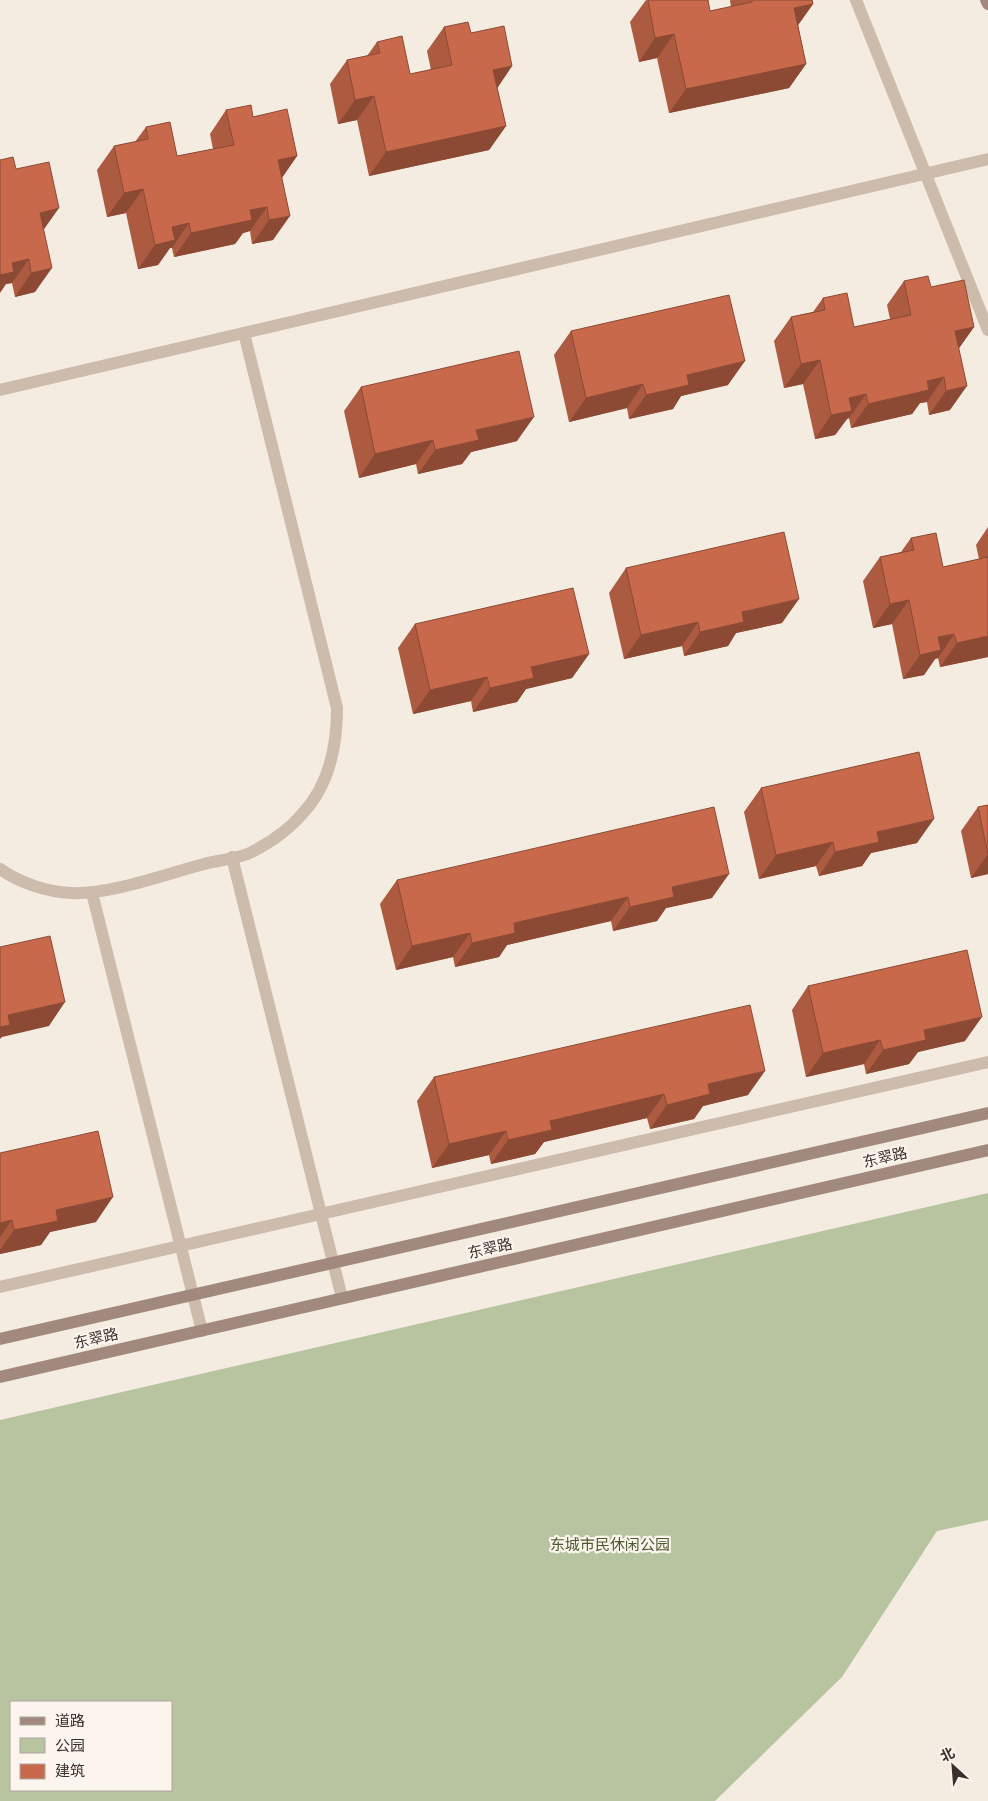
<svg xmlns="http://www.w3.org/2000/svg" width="988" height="1801" font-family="Manrope,'Noto Sans SC',sans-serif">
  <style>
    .green { fill: #b8c4a0; fill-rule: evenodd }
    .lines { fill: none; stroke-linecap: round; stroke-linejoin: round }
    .lane { stroke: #cdbbac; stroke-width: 12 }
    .secondary { stroke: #a18a7d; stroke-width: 12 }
    .wall { fill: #ac5a40 }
    .shaded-wall { fill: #8c4a34 }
    .building { fill: #c8694b; stroke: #8c4a34 }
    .labels { text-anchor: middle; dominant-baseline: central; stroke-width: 4.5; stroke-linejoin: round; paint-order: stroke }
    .street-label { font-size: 15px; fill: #3b302b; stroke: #fbf5ee }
    .park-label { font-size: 15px; fill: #4a5a2e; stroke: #fbf5ee }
  </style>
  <rect width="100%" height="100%" fill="#f4ebe1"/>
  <path class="green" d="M988,1193V1520L937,1531L842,1677L715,1801H0V1420ZM11,1702H171V1790H11Z"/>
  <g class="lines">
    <g class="lane">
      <path d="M856,0L988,330"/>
      <path d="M0,390L988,159"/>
      <path d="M232,857L342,1298"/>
      <path d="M0,869C20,883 47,892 71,893C109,895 166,874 204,864C219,860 238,859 252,852C271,842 289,830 303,813C330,784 337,746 337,708L244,333"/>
      <path d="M92,893L202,1331"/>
      <path d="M0,1287L988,1062"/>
    </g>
    <g class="secondary">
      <path d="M986,0L988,4"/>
      <path d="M0,1339L988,1113"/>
      <path d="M0,1377L988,1150"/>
    </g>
  </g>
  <g class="wall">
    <path d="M646,0L710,11L731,7L730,0H812L813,4L798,25L806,64L789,88L669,113L657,58L639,62L630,22Z"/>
    <path d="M444,27L471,33L512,66L497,88L506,126L489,150L369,176L357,120L338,124L330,84L347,60L367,56L377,42L410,74L431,70L427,51Z"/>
    <path d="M226,110L253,117L297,156L282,178L273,240L252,244L250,231L243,233L235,244L174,257L172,248H170L158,265L138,269L126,213L107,217L97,170L114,146L135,142L146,127L177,156L213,149L210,134Z"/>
    <path d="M16,169L44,229L35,292L15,297L12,283L6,284Z"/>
    <path d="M904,281L931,287L974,327L959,348L950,410L929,415L927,402L920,403L912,414L851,428L849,418L847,419L835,435L815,439L803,384L784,388L774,341L791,317L813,312L823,298L854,327L890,319L887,305Z"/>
    <path d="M571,331L728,385L681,396L673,409L629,419L627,408L569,422L554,355Z"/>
    <path d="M361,387L517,441L471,452L462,464L418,474L416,464L359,478L344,411Z"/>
    <path d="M988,527V657L940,667L938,658L935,659L924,675L903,679L892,624L873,628L863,581L880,557L901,552L911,538L943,567L979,559L976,545Z"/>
    <path d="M626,568L782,623L736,633L728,646L684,656L682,646L624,659L609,593Z"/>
    <path d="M415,624L589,654L572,678L526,689L517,702L473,712L471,701L413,714L398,648Z"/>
    <path d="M761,788L917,843L871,853L862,866L819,876L816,866L759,879L744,812Z"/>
    <path d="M988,805V874L971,878L961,831L978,807Z"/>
    <path d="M397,880L712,898L666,908L657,921L613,931L611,921L507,945L499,957L455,967L453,957L396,970L380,904Z"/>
    <path d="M808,986L965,1041L918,1052L909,1064L866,1074L864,1064L806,1077L792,1010Z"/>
    <path d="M434,1077L748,1095L703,1106L694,1119L650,1129L647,1118L544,1142L535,1154L491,1164L489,1155L432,1168L417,1101Z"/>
    <path d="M0,1153L96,1222L50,1232L41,1245L0,1254Z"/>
  </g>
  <g class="shaded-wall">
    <path d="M813,4L796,28L794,8Z"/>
    <path d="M674,34L657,58L639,62L655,38Z"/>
    <path d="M806,64L789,88L669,113L686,89Z"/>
    <path d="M512,66L496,90L493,70Z"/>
    <path d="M374,96L357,120L338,124L355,100Z"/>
    <path d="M506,126L489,150L369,176L386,152Z"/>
    <path d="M297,156L280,180L278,160Z"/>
    <path d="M143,189L126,213L107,217L124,193Z"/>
    <path d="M267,207L250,231L243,233L235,244L174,257L191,233L250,210Z"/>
    <path d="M59,208L42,232L40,213Z"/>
    <path d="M290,216L273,240L252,244L269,220Z"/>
    <path d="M189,223L172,248H170L158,265L138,269L155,245L172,227Z"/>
    <path d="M29,259L12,283L6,284L0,293V275L12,263Z"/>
    <path d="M52,268L35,292L15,297L31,273Z"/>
    <path d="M974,327L957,351L955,331Z"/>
    <path d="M820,360L803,384L784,388L801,364Z"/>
    <path d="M745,361L728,385L681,396L673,409L629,419L646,395L687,375Z"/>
    <path d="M944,377L927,402L920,403L912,414L851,428L868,404L927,381Z"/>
    <path d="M643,384L627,408L569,422L586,398Z"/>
    <path d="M967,386L950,410L929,415L946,391Z"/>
    <path d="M866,394L849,418L847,419L835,435L815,439L831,415L849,398Z"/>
    <path d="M534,417L517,441L471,452L462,464L418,474L435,450L476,430Z"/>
    <path d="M433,440L416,464L359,478L375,454Z"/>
    <path d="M799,599L782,623L736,633L728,646L684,656L700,632L742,612Z"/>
    <path d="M909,600L892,624L873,628L890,604Z"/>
    <path d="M698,622L682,646L624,659L641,635Z"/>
    <path d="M954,634L938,658L935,659L924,675L903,679L920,655L938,637Z"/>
    <path d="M988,636V657L940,667L957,643Z"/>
    <path d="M589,654L572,678L526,689L517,702L473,712L490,688L531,667Z"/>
    <path d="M487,677L471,701L413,714L430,690Z"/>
    <path d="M934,819L917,843L871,853L862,866L819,876L835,852L877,832Z"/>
    <path d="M833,842L816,866L759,879L776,855Z"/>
    <path d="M988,854V874L971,878Z"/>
    <path d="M729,874L712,898L666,908L657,921L613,931L630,907L672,887Z"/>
    <path d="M628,897L611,921L507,945L499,957L455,967L472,943L514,923Z"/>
    <path d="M470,933L453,957L396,970L412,946Z"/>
    <path d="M65,1002L49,1026L2,1037L0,1039V1027L8,1015Z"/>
    <path d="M982,1017L965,1041L918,1052L909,1064L866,1074L883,1050L924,1030Z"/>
    <path d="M880,1040L864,1064L806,1077L823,1053Z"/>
    <path d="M765,1071L748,1095L703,1106L694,1119L650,1129L667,1105L708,1084Z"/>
    <path d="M664,1094L647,1118L544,1142L535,1154L491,1164L508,1140L550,1121Z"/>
    <path d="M506,1131L489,1155L432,1168L449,1144Z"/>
    <path d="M113,1197L96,1222L50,1232L41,1245L0,1254V1250L14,1230L56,1210Z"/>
    <path d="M12,1220L0,1237V1223Z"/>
  </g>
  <g class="building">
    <path d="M648,0H708L710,11L752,2V0H812L813,4L794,8L806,64L686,89L674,34L655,38Z"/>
    <path d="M468,22L471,33L504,26L512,66L493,70L506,126L386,152L374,96L355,100L347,60L380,53L377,42L402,36L410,74L452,65L444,27Z"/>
    <path d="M251,105L253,117L287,109L297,156L278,160L290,216L269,220L267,207L250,210L252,220L191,233L189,223L172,227L175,240L155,245L143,189L124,193L114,146L148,139L146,127L170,122L177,156L234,145L226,110Z"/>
    <path d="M13,157L16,169L49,162L59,208L40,213L52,268L31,273L29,259L12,263L14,272L0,275V160Z"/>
    <path d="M928,276L931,287L964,280L974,327L955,331L967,386L946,391L944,377L927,381L929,390L868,404L866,394L849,398L852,411L831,415L820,360L801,364L791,317L825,310L823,298L847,293L854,327L911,315L904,281Z"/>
    <path d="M729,295L745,361L687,375L689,385L646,395L643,384L586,398L571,331Z"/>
    <path d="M519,351L534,417L476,430L479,440L435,450L433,440L375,454L361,387Z"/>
    <path d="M784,532L799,599L742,612L744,622L700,632L698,622L641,635L626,568Z"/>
    <path d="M936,533L943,567L988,557V636L957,643L954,634L938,637L941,650L920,655L909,600L890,604L880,557L914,550L911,538Z"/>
    <path d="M573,588L589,654L531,667L534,678L490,688L487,677L430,690L415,624Z"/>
    <path d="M919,752L934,819L877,832L879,842L835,852L833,842L776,855L761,788Z"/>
    <path d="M988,805V854L978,807Z"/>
    <path d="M714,807L729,874L672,887L674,897L630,907L628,897L514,923L515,933L472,943L470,933L412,946L397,880Z"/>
    <path d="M50,936L65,1002L8,1015L10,1025L0,1027V947Z"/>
    <path d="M967,950L982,1017L924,1030L926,1040L883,1050L880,1040L823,1053L808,986Z"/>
    <path d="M750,1005L765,1071L708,1084L710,1094L667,1105L664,1094L550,1121L552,1130L508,1140L506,1131L449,1144L434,1077Z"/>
    <path d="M98,1131L113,1197L56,1210L58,1221L14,1230L12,1220L0,1223V1153Z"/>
  </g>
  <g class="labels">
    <g class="street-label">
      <text transform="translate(885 1157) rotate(-13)">东翠路</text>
      <text transform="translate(490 1248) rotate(-13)">东翠路</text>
      <text transform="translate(96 1338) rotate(-13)">东翠路</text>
    </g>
    <g class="park-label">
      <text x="610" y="1544">东城市民休闲公园</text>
    </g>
  </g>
  <rect x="10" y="1701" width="162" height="90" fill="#fbf5ee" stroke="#aea6a0"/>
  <rect x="20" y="1717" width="25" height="8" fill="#a18a7d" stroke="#aea6a0"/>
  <text x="55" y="1726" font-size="15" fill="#3b302b">道路</text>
  <rect x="20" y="1738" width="25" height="15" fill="#b8c4a0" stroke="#aea6a0"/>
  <text x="55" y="1751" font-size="15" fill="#3b302b">公园</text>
  <rect x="20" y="1764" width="25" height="15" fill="#c8694b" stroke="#aea6a0"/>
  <text x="55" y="1776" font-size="15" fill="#3b302b">建筑</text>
  <g transform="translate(953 1766) rotate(334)" stroke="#fbf5ee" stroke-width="4" paint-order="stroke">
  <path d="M0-4L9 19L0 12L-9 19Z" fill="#3b302b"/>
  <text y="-8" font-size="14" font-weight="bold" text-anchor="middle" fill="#3b302b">北</text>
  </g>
</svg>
